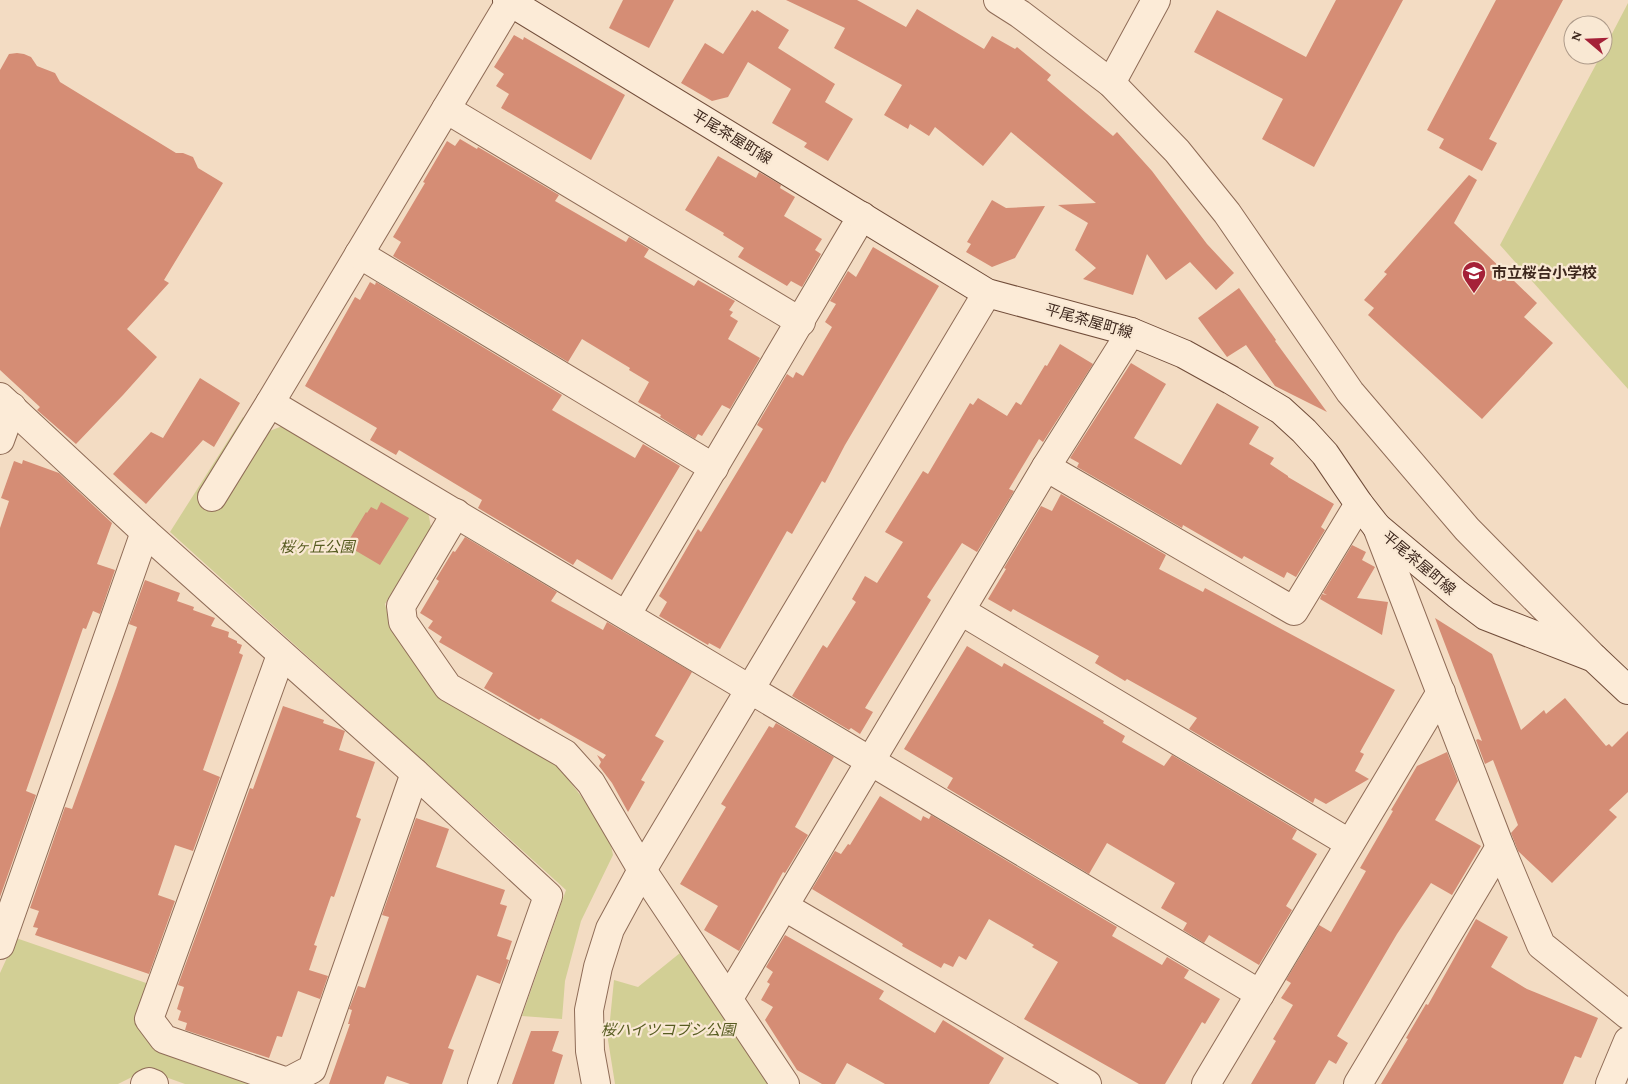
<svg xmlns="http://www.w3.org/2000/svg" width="1628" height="1084" font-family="'Crimson Pro','Noto Sans JP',serif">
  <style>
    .green { fill: #d2cf95 }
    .building { fill: #d58d75 }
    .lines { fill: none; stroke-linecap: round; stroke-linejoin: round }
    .minor-casing { stroke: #8f6c57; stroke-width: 30 }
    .tertiary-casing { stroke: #8f6c57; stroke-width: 30 }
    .secondary-casing { stroke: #714d3a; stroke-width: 30 }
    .minor { stroke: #fcebd7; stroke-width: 28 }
    .tertiary { stroke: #fcebd7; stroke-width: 28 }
    .secondary { stroke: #fcebd7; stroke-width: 28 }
    .labels { text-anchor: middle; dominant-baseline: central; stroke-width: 4.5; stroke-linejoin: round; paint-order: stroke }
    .street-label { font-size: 15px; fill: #3d271d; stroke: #f9e8d3 }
    .poi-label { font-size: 15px; font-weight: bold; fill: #3d271d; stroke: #f9e8d3; text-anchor: start }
    .park-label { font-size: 15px; font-style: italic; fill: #575c21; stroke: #f9e8d3 }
  </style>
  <rect width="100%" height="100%" fill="#f3dcc3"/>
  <g class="green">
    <path d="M1628,3V389L1500,245L1601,55H1603V51Z"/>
    <path d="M243,417L267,432L285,425L428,512L431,527L385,604L391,628L557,765L608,831L613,855L581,921L565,981L562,1019L522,1016L566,890L170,532Z"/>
    <path d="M16,938L149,984L138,1020L152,1047L260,1084H185L146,1070L118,1084H0V973Z"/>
    <path d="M680,953L768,1084H615L608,1040L614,980L638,987Z"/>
  </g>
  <g class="building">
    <path d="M623,0H674L649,48L609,28Z"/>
    <path d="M786,0H857L906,27L917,9L984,49L992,36L1015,49L1017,47L1051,75L1047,80L1113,136L1117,132L1152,171L1207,244L1234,273L1216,290L1190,262L1166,280L1147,254L1133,295L1083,279L1096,268L1075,250L1088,223L1058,205L1096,203L1011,132L983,166L935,127L929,136L910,124L908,129L884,115L902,85L834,48L845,28Z"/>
    <path d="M1336,0H1403L1314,167L1262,139L1283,99L1194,52L1217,10L1306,57Z"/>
    <path d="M1496,0H1563L1489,139L1497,143L1482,171L1439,148L1444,139L1427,130Z"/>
    <path d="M752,10L755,12L757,10L789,30L778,48L835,84L825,102L853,119L828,161L804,147L807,143L772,123L791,89L748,62L728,97L712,101L681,83L705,43L723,54Z"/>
    <path d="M514,35L523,40L524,37L625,95L591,160L501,108L509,94L496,86L504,74L494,67Z"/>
    <path d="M17,53L24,54L31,57L37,66L55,73L60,82L176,153H183L193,157L198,168L223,183L164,280L169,283L127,329L157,357L123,395L76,444L37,410L40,407L0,370V70L9,54Z"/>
    <path d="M460,139L477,149L478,147L559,195L555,201L626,242L629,237L649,249L644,257L694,286L698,280L735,301L729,310L733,312L730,316L738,321L728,339L760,358L730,409L722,405L702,436L698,434L695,439L660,417L661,415L638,402L649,382L629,370L630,368L582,339L568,362L393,256L401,242L393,237L425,183L423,182L447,141L455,146Z"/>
    <path d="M718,156L756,178L759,172L781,185L780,188L795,197L784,216L822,239L815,250L821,254L802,287L791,281L787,286L738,257L744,248L723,235L724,233L685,210Z"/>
    <path d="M1469,175L1477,180L1454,223L1537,303L1524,317L1553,343L1482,419L1368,315L1374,308L1364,300L1387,274L1384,272Z"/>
    <path d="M992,200L1006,208L1045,206L1015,258L992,267L966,252L971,244L967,242Z"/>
    <path d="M873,247L939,286L845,445L825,483L822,481L792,534L787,531L720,649L709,643L708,645L659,616L667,602L659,596L698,529L701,532L763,429L757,425L787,374L793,378L796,372L803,376L832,327L825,322L836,304L830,301L848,271L856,277Z"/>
    <path d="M370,282L375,285L376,282L562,395L552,410L635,458L643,444L680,466L612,580L577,559L573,565L478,508L482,500L399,450L396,455L370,440L377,428L305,386L355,297L360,300Z"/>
    <path d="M1239,288L1276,340L1275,341L1327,412L1275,386L1246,345L1227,357L1198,318Z"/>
    <path d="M1060,344L1093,364L1043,442L1039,439L1009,489L1014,491L977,552L962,543L927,597L931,600L865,708L873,712L860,734L851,728L849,730L792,696L823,645L827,648L856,602L852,599L865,576L877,583L903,542L885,532L923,471L928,474L970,403L973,405L978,398L1007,416L1016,402L1021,405L1045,365L1047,366Z"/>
    <path d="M1131,363L1166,384L1134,438L1181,465L1217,403L1259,427L1249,444L1274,458L1270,464L1288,476V477L1334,504L1321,527L1325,530L1296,577L1287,572L1284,578L1244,556L1242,559L1183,525L1182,528L1077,467L1079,463L1070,458Z"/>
    <path d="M200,378L240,403L214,447L203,440L146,504L113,474L151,432L163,438Z"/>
    <path d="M23,460L59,473L112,523L97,564L115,570L100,614L93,611L86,629L83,628L47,731L26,791L36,795L0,897V528L9,501L1,498L14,461L22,464Z"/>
    <path d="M1061,494L1166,555L1159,569L1203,592L1205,588L1395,690L1360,752L1364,754L1355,771L1369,779L1326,804L1315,798L1313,803L1189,729L1197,718L1127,679L1125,681L1095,663L1099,656L1013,609L1011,612L988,599L1006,569L1004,568L1041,506L1052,511Z"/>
    <path d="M381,502L409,518L380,565L346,545L366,512L367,513L371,507L377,510Z"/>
    <path d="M465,537L557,592L551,601L603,630L607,622L692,672L655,736L664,741L641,780L645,782L628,812L612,783L599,766L601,762L597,755L603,759L606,755L541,718L539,720L484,688L493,673L439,642L442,637L428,628L433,621L420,613L439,581L436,579L453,551L455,552Z"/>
    <path d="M1352,545L1366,552L1362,560L1375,567L1357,598L1388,602L1382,635L1320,599L1322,594L1327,595L1323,593Z"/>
    <path d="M145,580L180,593L177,601L194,607L193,610L215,618L211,626L229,632L228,637L237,641V643L242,645L239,653L243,655L203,770L220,777L193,851L175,845L158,895L175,901L149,974L35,935L38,928L33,927L39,911L30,908L65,807L72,809L116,688L137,627L129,624Z"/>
    <path d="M1435,618L1492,654L1521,730L1544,710L1546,714L1565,698L1606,746L1609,744L1612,747L1628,731V792L1609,810L1617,817L1552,883L1518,851L1511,833L1518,825L1493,760L1485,764L1476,740L1478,739L1482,741Z"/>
    <path d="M967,646L1002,667L1004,663L1104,721L1103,723L1125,736L1122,742L1164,766L1172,755L1297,830L1292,839L1317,854L1286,906L1292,910L1259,965L1209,935L1204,943L1183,930L1187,923L1161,908L1175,883L1107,843L1089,874L947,788L953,778L904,749Z"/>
    <path d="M283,706L324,720L323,723L345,731L339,750L375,762L356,817L361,819L334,897L331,896L314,945L317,946L309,970L328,976L320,999L298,991L282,1037L277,1036L269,1058L185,1030L187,1023L178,1020L181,1011L177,1009L184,987L178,985L250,788L253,789Z"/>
    <path d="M776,723L834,757L795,827L808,835L785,873L783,872L739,951L704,930L718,906L680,884L726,807L721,804L769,726L773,728Z"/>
    <path d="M1447,752L1458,781L1435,820L1481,846L1452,895L1431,883L1397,934L1337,1036L1348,1043L1336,1064L1329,1060L1315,1084H1251L1276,1041L1273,1039L1293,1005L1281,998L1291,983L1286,980L1319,925L1331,932L1366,871L1360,868L1393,811L1391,810L1417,766Z"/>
    <path d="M880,796L921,821L923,816L929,819L931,815L1117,927L1112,936L1162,965L1167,957L1189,970L1184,978L1220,999L1205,1024L1202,1022L1165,1084H1139L1024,1019L1058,962L1032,947L1034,945L989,919L966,960L959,956L953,967L944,963L941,968L902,946L903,944L812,889L835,851L841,854L848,844L850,845Z"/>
    <path d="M416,818L449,829L436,867L505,890L500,904L507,906L497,936L512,941L506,959L509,960L500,984L477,975L448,1048L454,1050L442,1084H410L387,1076L384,1084H329L350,1024H348L352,1010L349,1009L358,986L365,988L389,917L382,915Z"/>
    <path d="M1476,919L1508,937L1491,967L1527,989L1598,1018L1581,1058L1575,1056L1563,1084H1381L1408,1039L1406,1038L1426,1004L1428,1005Z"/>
    <path d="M785,935L884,991L879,999L935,1033L943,1020L1004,1058L989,1084H885L847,1063L835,1084H822L797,1070L765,1020L773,1007L761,1000L770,984L767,982L773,972L766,967Z"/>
    <path d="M531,1031H559L552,1051L563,1055L554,1084H512Z"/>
  </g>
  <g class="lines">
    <g class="minor-casing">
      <g id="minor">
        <path d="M510,2L270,403C601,599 930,797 1260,994"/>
        <path d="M446,109L801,322"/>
        <path d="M359,254L714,468"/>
        <path d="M0,397L145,532L415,773L548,896L482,1084"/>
        <path d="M0,440L12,407"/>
        <path d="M1046,467L1294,611L1359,504"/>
        <path d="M212,497L270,403"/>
        <path d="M456,513L401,606L403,622L448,687L565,754L591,783L642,870L785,1084"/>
        <path d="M1377,527L1500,847L1541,945L1628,1015"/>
        <path d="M961,611L1349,843"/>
        <path d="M627,614L862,216"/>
        <path d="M281,655L149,1019L164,1039L287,1082L312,1069L415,773"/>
        <path d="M785,907L1087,1084"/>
        <path d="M0,945L145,532"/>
        <path d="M729,998L1046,467L1131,332"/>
        <path d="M145,1084L149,1082L154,1084"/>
        <path d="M596,1084L590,1051L589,1010L598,967L610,929L642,870"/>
        <path d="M1206,1084L1441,692"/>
        <path d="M1358,1084L1500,847"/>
        <path d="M1610,1084L1628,1041"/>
      </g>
    </g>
    <g class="tertiary-casing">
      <g id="tertiary">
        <path d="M998,0L1020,14L1111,83L1177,151L1227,213L1350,392L1467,529L1594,658"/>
        <path d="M1111,83L1156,0"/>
        <path d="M642,870L987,293"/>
      </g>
    </g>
    <g class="secondary-casing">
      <path id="secondary" d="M507,0L987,293L1131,332L1184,354L1231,380L1281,410L1304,431L1325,454L1359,504L1377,527L1457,594L1486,616L1594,658L1628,690"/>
    </g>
    <use href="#minor" class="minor"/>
    <use href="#tertiary" class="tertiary"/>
    <use href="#secondary" class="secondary"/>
  </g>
  <defs>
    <g id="school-pin" transform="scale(1.25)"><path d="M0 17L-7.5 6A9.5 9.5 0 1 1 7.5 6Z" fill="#a52138" stroke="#f9e8d3"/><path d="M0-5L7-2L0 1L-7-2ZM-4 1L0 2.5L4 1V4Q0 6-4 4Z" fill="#fff"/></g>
  </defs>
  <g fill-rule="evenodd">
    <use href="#school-pin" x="1474" y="273"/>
  </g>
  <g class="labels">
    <g class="street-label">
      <text transform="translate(732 137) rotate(31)">平尾茶屋町線</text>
      <text transform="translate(1089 321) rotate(16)">平尾茶屋町線</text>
      <text transform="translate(1419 563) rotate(40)">平尾茶屋町線</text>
    </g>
    <g class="poi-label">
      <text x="1492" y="273">市立桜台小学校</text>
    </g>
    <g class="park-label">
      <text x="317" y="547">桜ヶ丘公園</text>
      <text x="668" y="1030">桜ハイツコブシ公園</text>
    </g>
  </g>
  <g transform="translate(1588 40) rotate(289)"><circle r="24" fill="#f9e8d3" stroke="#ae9b8a"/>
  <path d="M0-4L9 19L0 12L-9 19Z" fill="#a52138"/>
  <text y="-8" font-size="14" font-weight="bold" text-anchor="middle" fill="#3d271d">N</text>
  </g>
</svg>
